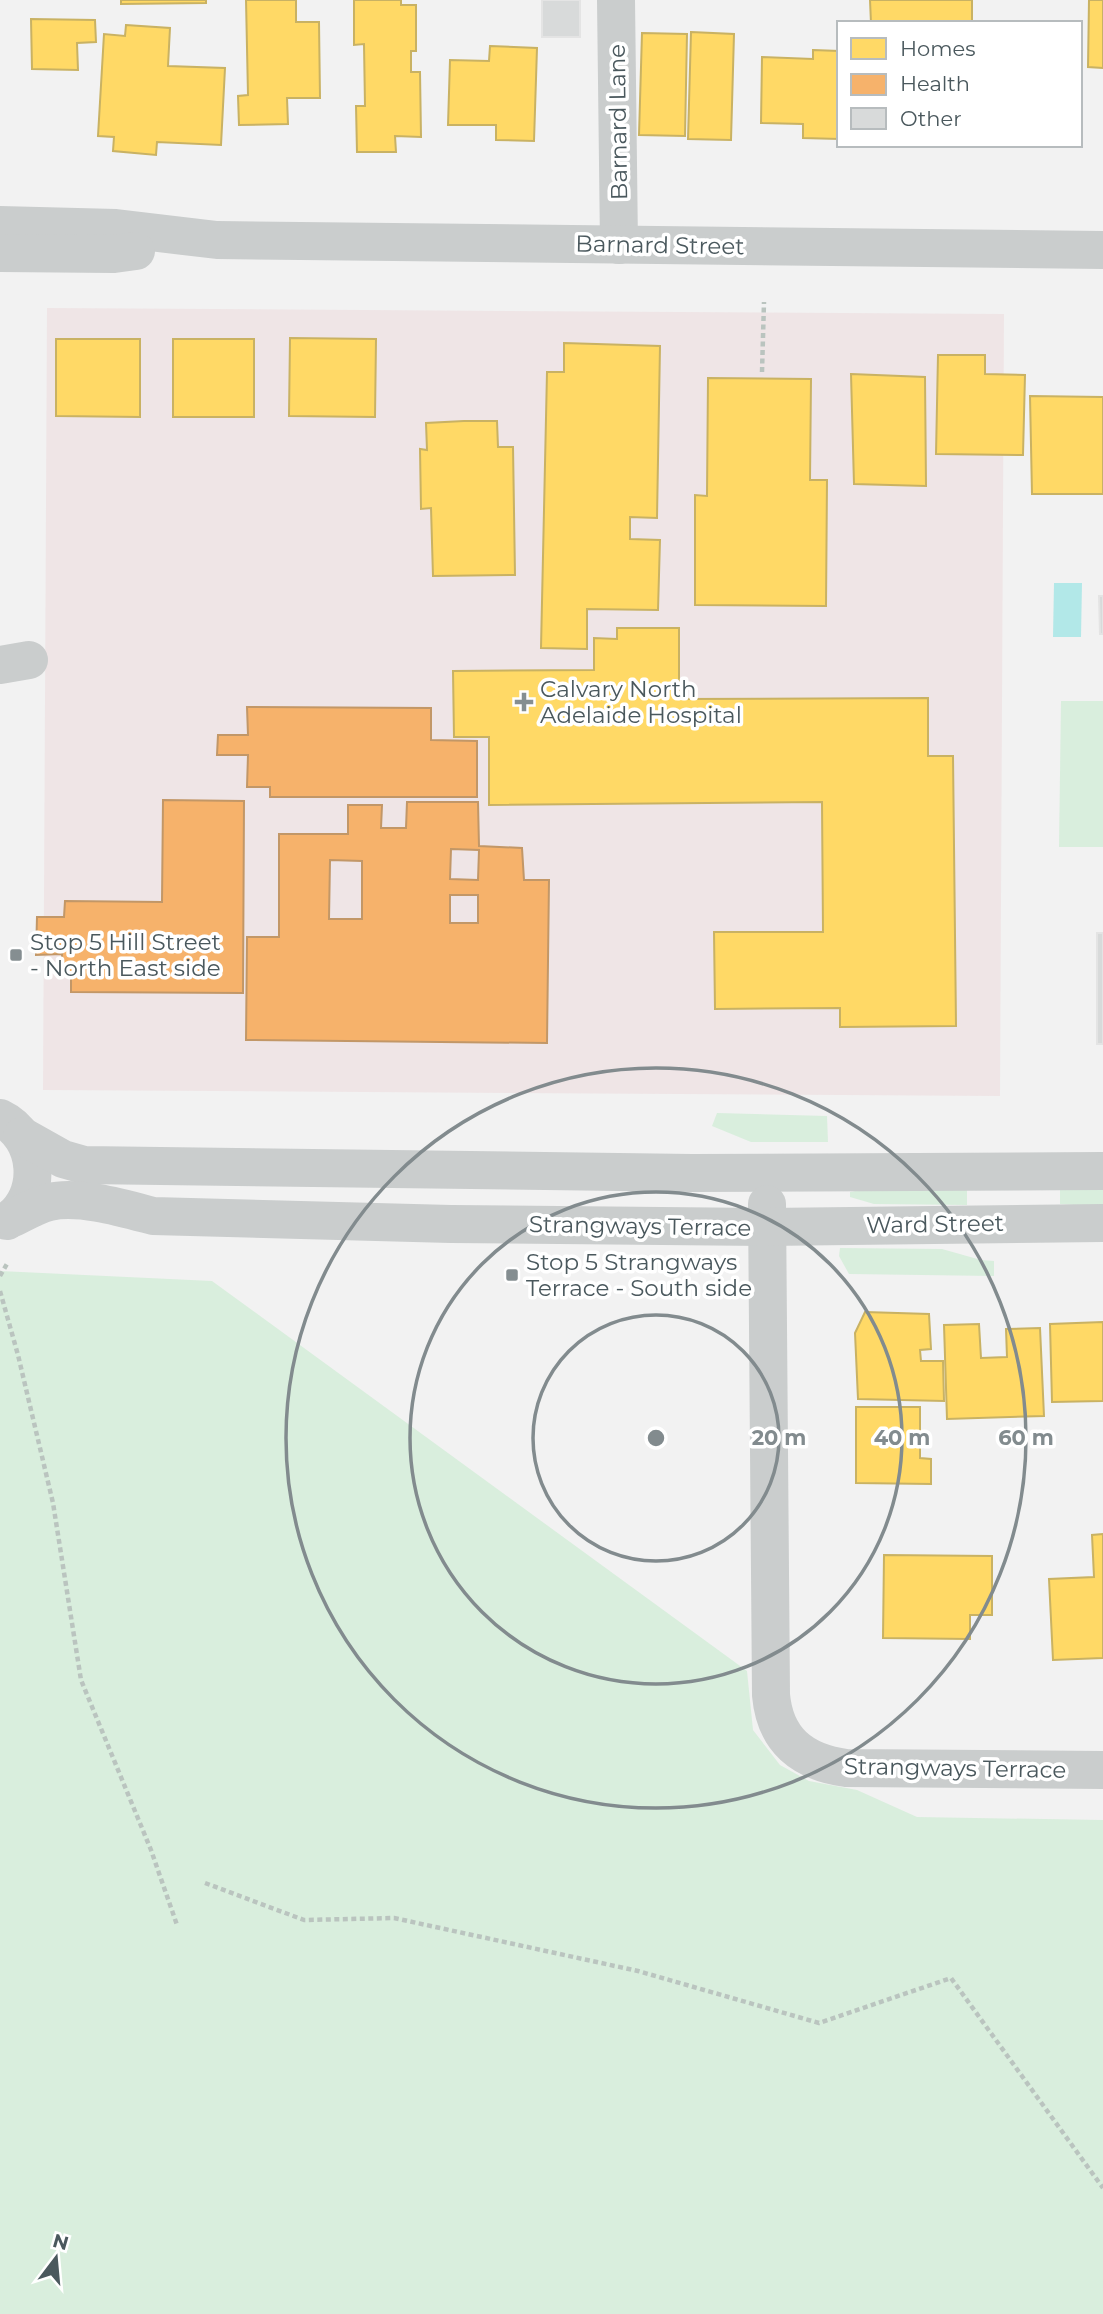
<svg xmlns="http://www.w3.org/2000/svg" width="1103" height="2314" font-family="Montserrat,sans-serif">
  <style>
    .medical { fill: #efe5e6 }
    .green { fill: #d9eedd }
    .water { fill: #b2e8e8 }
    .homes { fill: #ffd966; stroke: #c9b263; stroke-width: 2 }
    .health { fill: #f6b26b; stroke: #c29767; stroke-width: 2; fill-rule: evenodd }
    .building { fill: #d8dada; stroke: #e4e4e4; stroke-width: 2 }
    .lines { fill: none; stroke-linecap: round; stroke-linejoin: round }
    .path { stroke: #bac4bf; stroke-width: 4.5; stroke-dasharray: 5 3.5; stroke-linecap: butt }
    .minor { stroke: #cacdcd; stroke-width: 38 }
    .ring { fill: none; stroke: #828b8e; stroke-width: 3.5 }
    .poi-dot { fill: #858e91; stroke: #fff; stroke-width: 2.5 }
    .labels { text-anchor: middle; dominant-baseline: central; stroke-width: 7; stroke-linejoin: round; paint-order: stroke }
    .street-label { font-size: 23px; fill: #4a585d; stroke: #fff }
    .poi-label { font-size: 23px; fill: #4a585d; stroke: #fff; text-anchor: start }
    .centre { fill: #828b8e; stroke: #fff; stroke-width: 3.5 }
    .ring-label { font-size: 21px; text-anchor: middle; font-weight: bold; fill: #828b8e; stroke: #fff; stroke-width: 7; stroke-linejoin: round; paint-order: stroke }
  </style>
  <rect width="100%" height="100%" fill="#f2f2f2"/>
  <path class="medical" d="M47,308L1004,314L1000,1096L43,1090Z"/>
  <g class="green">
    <path d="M1061,701H1103V847H1059Z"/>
    <path d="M717,1113L827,1116L828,1142H751L712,1126Z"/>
    <path d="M873,1188H967V1205L874,1204L850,1197V1192Z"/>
    <path d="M1103,1188V1207L1060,1204V1190Z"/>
    <path d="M840,1248L942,1249L981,1260L994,1261V1276L849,1274L839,1256Z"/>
    <path d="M0,1271L212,1281L747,1671L753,1730L780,1765L809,1781L857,1790L917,1817L1103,1820V2314H0Z"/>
  </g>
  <path class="water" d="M1054,583H1082L1081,637H1053Z"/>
  <g class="homes">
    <path d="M121,0H206V3L121,4Z"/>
    <path d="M246,0H296V22H319L320,98H287L288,124L239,125L238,96L248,95Z"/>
    <path d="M354,0H401V5H416V51H411V72H420L421,137L395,136L396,152H357L356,106H365L364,44L354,45Z"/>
    <path d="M870,0H972V23H871Z"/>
    <path d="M1089,0H1103V68L1088,67Z"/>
    <path d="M31,19L95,20L96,42L77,43L78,70L32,69Z"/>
    <path d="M126,25L170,28L168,66L225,68L221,145L157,142L156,155L113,151L114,137L98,136L104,34L125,36Z"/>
    <path d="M691,32L734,34L731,140L688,139Z"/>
    <path d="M642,33L687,34L685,136L639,135Z"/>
    <path d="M490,46L537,48L534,141L496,140V125H448L450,60L489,61Z"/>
    <path d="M813,50L839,51V139L803,138V124L761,123L762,57L813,59Z"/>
    <path d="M290,338L376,339L375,417L289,416Z"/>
    <path d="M56,339H140V417L56,416Z"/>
    <rect x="173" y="339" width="81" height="78"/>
    <path d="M564,343L660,346L657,518L630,517V539L660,540L658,610L587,609V649L541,648L547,372H564Z"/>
    <path d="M938,355H985V374L1025,375L1023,455L936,454Z"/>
    <path d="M851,374L925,377L926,486L854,484Z"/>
    <path d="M708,378L811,379L810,480H827L826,606L695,605V495L707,496Z"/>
    <path d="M1030,396L1103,397V494H1032Z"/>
    <path d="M464,421H497L498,447H513L515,575L433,576L431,508L421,509L420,449L427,450L426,423Z"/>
    <path d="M617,628H679V699L928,698V756H953L956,1026L840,1027V1008L715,1009L714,932H823L822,802L489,805V737H454L453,671L594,670V638L617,639Z"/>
    <path d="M865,1312L929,1314L931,1349L920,1350L921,1361H943L944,1401L858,1399L855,1333Z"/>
    <path d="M1103,1322V1401L1052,1402L1050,1324Z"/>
    <path d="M979,1324L981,1358L1007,1357L1006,1329L1040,1328L1044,1416L947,1419L944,1325Z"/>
    <path d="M856,1407H920V1458L931,1459V1484L856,1483Z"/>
    <path d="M1103,1534V1658L1053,1660L1049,1579L1094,1577L1092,1535Z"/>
    <path d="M884,1555L992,1556V1615H970V1639L883,1638Z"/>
  </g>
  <g class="health">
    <path d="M247,707L431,708V740L477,741V797H270V787H247L248,755H217L218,735H248Z"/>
    <path d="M163,800L244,801L243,993L71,992V975H62V954L36,955L37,917H64L65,901L162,902Z"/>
    <path d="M407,802H478L479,846L522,848L524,880H549L547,1043L246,1040L247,937H279V834H348V805H382L381,828H406ZM451,849L479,850L478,880L450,879ZM330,860L362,861V919H329ZM450,895H478V923H450Z"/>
  </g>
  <g class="building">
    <rect x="542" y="0" width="38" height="37"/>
    <path d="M1099,596H1103V634H1100Z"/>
    <rect x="1097" y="933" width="6" height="111"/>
  </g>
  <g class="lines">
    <g class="path">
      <path d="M762,372L764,302"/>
      <path d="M0,1276L8,1262"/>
      <path d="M0,1291L18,1355L53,1503L81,1680L151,1850L177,1925"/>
      <path d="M205,1883L304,1920L394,1918L638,1971L819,2023L951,1978L1103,2188"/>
    </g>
    <g class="minor">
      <path d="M616,0L619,245"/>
      <path d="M0,225L116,228L217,240L1103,250"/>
      <path d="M0,253L114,254L136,251"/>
      <path d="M0,665L29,660"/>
      <path d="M0,1118C40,1137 44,1197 7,1221"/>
      <path d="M22,1136L63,1159L84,1165L692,1173L1103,1171"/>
      <path d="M767,1204L771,1695C775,1740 802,1762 846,1768L1103,1770"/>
      <path d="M13,1218C25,1212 37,1205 49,1202C79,1195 123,1208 153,1216L451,1224L767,1227L1103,1223"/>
    </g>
  </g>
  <g class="ring">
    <circle cx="656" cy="1438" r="123"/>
    <circle cx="656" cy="1438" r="246"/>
    <circle cx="656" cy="1438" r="370"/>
  </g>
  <g class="poi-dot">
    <path d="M520.5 691.5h7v7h7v7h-7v7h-7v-7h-7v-7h7z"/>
    <rect x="9" y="948" width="14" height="14" rx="3.5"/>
    <rect x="505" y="1268" width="14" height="14" rx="3.5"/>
  </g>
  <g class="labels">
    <g class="street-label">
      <text transform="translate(618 122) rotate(-91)">Barnard Lane</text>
      <text transform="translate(660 245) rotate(1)">Barnard Street</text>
      <text transform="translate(935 1224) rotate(-1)">Ward Street</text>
      <text transform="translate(640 1226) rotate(1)">Strangways Terrace</text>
      <text transform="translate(955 1768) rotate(1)">Strangways Terrace</text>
    </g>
    <g class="poi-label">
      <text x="540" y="689">Calvary North<tspan x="540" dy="26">Adelaide Hospital</tspan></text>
      <text x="30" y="942">Stop 5 Hill Street<tspan x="30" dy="26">- North East side</tspan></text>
      <text x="526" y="1262">Stop 5 Strangways<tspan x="526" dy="26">Terrace - South side</tspan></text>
    </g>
  </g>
  <circle cx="656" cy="1438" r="10" class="centre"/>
  <g class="ring-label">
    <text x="779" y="1445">20 m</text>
    <text x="902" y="1445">40 m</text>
    <text x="1026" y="1445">60 m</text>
  </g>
  <rect x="837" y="21" width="245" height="126" fill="#ffffff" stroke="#b7bcbe" stroke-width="2"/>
  <rect x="851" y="38" width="35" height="21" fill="#ffd966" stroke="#b7bcbe" stroke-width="2"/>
  <text x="900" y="56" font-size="21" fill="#4a585d">Homes</text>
  <rect x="851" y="74" width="35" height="21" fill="#f6b26b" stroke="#b7bcbe" stroke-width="2"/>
  <text x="900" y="91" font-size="21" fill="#4a585d">Health</text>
  <rect x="851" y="108" width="35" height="21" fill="#d8dada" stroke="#b7bcbe" stroke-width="2"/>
  <text x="900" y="126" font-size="21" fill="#4a585d">Other</text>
  <g transform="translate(56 2258) rotate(16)" stroke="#ffffff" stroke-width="5" paint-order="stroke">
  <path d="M0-5L12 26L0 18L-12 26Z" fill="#4a585d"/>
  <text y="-10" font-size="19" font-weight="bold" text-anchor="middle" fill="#4a585d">N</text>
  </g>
</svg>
